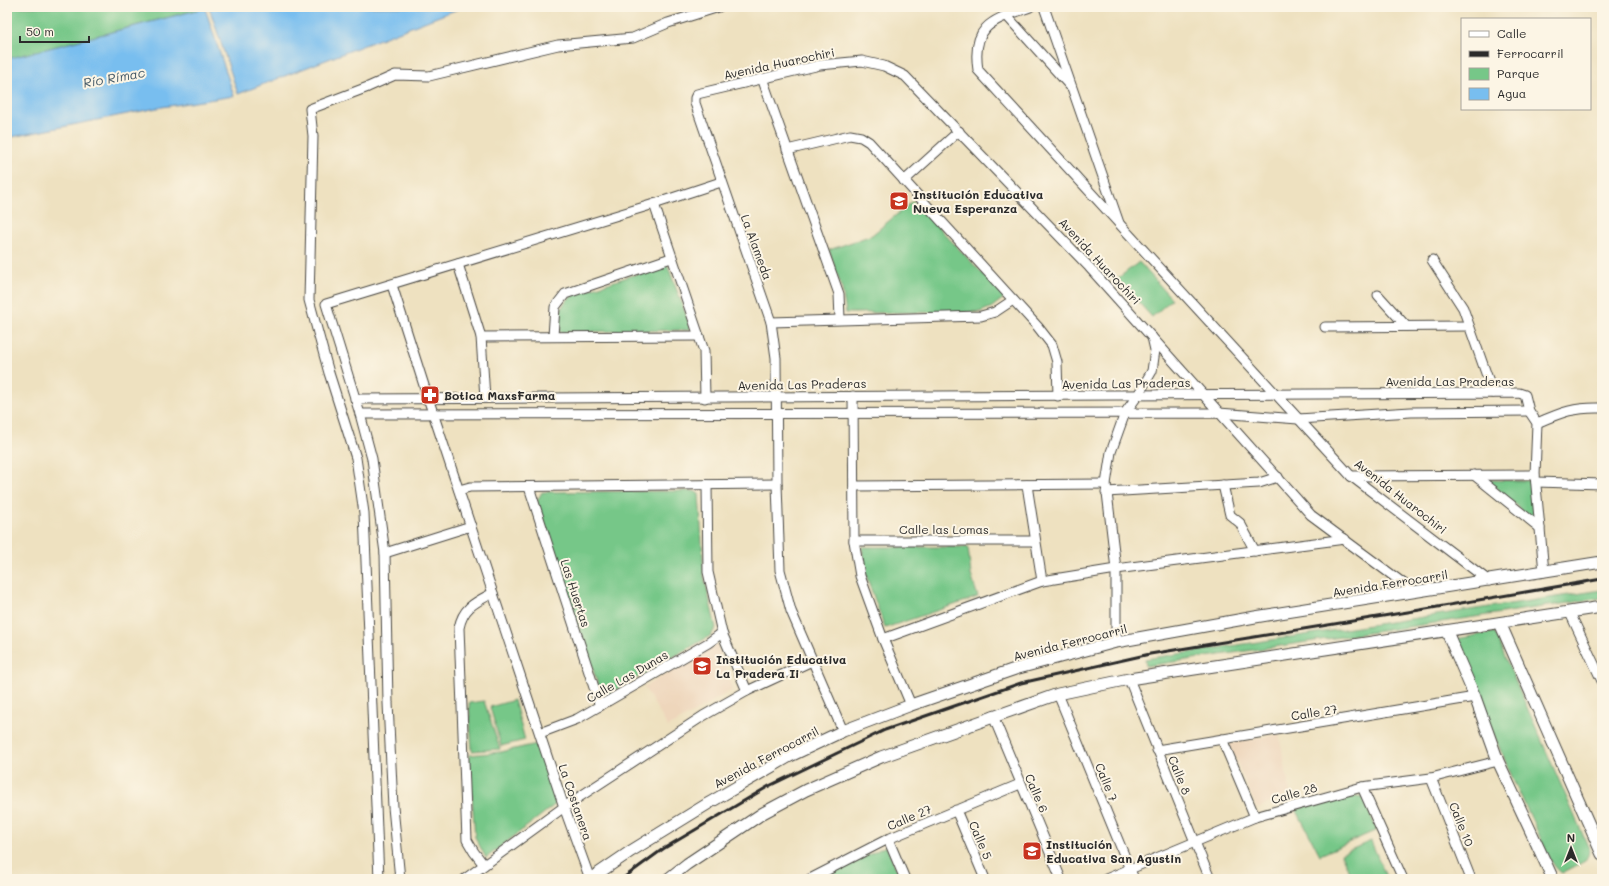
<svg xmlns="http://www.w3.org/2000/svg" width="1609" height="886" font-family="Mali,sans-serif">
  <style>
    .built { fill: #eed6bb }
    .green { fill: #76c788; stroke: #50795a }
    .water { fill: #78beef; stroke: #52748d }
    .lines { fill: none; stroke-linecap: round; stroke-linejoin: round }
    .minor-casing { stroke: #484641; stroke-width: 11 }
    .tertiary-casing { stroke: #484641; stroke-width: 13 }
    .minor { stroke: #fff; stroke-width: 9 }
    .tertiary { stroke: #fff; stroke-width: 11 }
    .rail { stroke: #2b2b2b; stroke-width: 3 }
    .labels { text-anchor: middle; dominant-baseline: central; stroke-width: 4; stroke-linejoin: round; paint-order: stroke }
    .street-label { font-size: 12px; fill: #2b2b2b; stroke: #fcf5e5 }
    .poi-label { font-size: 12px; font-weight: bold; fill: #2b2b2b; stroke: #fcf5e5; text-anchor: start }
    .water-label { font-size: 13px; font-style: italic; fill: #425766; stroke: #fcf5e5 }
  </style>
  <rect width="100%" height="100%" fill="#fcf5e5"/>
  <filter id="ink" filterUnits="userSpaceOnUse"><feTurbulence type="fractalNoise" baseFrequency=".025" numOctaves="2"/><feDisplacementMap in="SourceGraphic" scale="8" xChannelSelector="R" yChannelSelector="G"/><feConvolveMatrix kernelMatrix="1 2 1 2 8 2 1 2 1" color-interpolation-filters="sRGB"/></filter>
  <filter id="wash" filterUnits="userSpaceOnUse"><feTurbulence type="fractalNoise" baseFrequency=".012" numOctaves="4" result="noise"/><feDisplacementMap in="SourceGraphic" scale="16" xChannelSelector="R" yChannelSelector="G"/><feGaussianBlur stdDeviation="0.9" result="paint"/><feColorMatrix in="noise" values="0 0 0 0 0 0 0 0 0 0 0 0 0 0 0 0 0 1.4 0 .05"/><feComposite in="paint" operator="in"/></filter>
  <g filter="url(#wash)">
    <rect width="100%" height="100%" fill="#eee1c0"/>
    <g class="built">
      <path d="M717,644L732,690L668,727L644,687Z"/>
      <path d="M1279,734L1290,793L1257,809L1229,744Z"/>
    </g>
    <g class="green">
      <path d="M7,7H208L7,59Z"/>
      <path d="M913,201L1005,297L992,307L980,312L846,313L842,289L829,250L872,235Z"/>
      <path d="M1139,262L1172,299L1152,317L1117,279Z"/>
      <path d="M667,264L691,328L688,330L559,332C560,313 558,305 575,294Z"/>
      <path d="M1487,480L1530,481L1535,522Z"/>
      <path d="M694,491L699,494L704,576L716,628L710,636L607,695L600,691L537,501L542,492Z"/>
      <path d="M862,547H968L971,575L978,597L885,628L866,575Z"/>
      <path d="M1602,590V598L1146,666L1145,659Z"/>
      <path d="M1494,632L1590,851L1585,861L1562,873C1550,866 1541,838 1535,826C1506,766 1481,705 1456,643V639Z"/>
      <path d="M514,700L525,740L501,746L490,707Z"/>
      <path d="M484,701L500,749L472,751L469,703Z"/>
      <path d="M537,744L557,803L486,858L475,837L469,755L501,752Z"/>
      <path d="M1362,796L1377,830L1320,855L1296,809L1333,799Z"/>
      <path d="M1371,841L1387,879H1352L1341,854Z"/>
      <path d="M886,846L901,879H820Z"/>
    </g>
    <g class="water">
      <path d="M209,7H463L238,94Z"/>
      <path d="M205,8L234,96L162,107L7,138V59Z"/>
    </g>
  </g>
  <g filter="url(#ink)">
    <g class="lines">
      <g class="minor-casing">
        <g id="minor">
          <path d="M1030,7C994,20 971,24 978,70L1351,476L1489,581"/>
          <path d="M1044,7L1119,223"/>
          <path d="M1006,15L1070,86"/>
          <path d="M762,78L839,294L840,319"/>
          <path d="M787,150L850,135L861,137L869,142L1038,327L1052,345L1057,362L1058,396"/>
          <path d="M904,181L959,131"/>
          <path d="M654,204L704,351L705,398"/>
          <path d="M1432,260L1463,308L1493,393"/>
          <path d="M458,264L481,337L485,398"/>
          <path d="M392,285L428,398L564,807L590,879"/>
          <path d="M1378,295L1406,326"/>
          <path d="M771,322L981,316L995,312L1013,300"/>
          <path d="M1325,327L1469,326"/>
          <path d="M553,336L555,307L565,294L671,258"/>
          <path d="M481,337L699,336"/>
          <path d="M853,396L854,541L860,576L883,639L911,705"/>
          <path d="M355,399L1519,393L1525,395L1529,411L1537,423L1535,475L1544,572"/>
          <path d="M360,414L1219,413L1298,419L1411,412L1529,411"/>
          <path d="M1537,423C1562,412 1575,407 1602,408"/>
          <path d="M1474,475L1540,528"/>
          <path d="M1351,476L1535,475"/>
          <path d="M1536,482L1602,484"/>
          <path d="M707,485L708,572L722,633L747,691"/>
          <path d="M1027,485L1042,581"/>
          <path d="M1223,485L1230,515L1240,523L1255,551"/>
          <path d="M854,486L1106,484"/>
          <path d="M529,487L600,706"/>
          <path d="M459,490L470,487L777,484"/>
          <path d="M1106,492L1259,483L1278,477"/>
          <path d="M854,541H1035"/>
          <path d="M385,553L471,526"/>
          <path d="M1570,613L1602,681"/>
          <path d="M883,639L1042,581L1116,569L1345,539"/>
          <path d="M1116,642V569L1106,484L1111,452L1125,413L1138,395L1152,371L1155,350L1152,337"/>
          <path d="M1129,679L1210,879"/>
          <path d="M1058,694L1134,879"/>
          <path d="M993,716L1061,879"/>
          <path d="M843,731L791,611L780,570L777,484L776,358L771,322L695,103V98L697,94L820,65L862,61L884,66L905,76L1089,267L1311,515L1415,592"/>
          <path d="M540,733L577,719L708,643L722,633"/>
          <path d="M1222,739L1255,817"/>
          <path d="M1157,750L1475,697"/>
          <path d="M1431,778L1471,879"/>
          <path d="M1362,787L1403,879"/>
          <path d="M956,810L985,879"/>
          <path d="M888,839L905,879"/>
          <path d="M1596,840L1602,833"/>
          <path d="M484,865L474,852L467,840L459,628C463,607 476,602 493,593"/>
          <path d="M379,879L364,513L356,458L329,373L309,300L313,136L310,109L368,87L395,75L429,76L558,45L633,38L668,23L719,7"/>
          <path d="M400,879L393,807L388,703L385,553L372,459L360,414L326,304L654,204L721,182"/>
          <path d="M465,879L564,807L703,716L747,691L812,661"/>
          <path d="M810,879L888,839L1020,784"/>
          <path d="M1106,879L1255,817L1362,787L1431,778L1498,761"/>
        </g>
      </g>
      <g class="tertiary-casing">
        <g id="tertiary">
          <path d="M1500,623L1602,854"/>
          <path d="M1447,632L1475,697L1498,761L1553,879"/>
          <path d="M590,879L631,851L709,803L790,756L843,731L911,705L1015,669L1116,642L1255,617L1602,562"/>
          <path d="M668,879L687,864L763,813L806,790L881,757L1058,694L1129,679L1602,607"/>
        </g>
      </g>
      <use href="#minor" class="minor"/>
      <use href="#tertiary" class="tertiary"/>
      <path class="rail" d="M622,879L663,849L769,786L885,730L1021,683L1150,654L1420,610L1602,579"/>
    </g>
  </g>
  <defs>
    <g id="school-square" transform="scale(1)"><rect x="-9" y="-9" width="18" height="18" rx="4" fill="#c8321e" stroke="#fcf5e5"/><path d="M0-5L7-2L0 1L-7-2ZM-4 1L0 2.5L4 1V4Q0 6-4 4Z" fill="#fff"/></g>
    <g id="pharmacy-square" transform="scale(1)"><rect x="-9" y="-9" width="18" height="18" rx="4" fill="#c8321e" stroke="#fcf5e5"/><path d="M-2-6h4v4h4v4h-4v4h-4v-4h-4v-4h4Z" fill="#fff"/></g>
  </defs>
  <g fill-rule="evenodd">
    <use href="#school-square" x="899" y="201"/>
    <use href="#pharmacy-square" x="430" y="395"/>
    <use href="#school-square" x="702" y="666"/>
    <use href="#school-square" x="1032" y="851"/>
  </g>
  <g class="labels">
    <g class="street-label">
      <text transform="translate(779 63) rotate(-12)">Avenida Huarochiri</text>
      <text transform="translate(757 247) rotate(70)">La Alameda</text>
      <text transform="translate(1100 261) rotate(47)">Avenida Huarochiri</text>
      <text x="1450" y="381">Avenida Las Praderas</text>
      <text transform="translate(1126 383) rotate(-1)">Avenida Las Praderas</text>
      <text transform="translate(802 384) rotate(-1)">Avenida Las Praderas</text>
      <text transform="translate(1401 496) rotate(38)">Avenida Huarochiri</text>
      <text x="944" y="529">Calle las Lomas</text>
      <text transform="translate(1390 583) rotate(-9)">Avenida Ferrocarril</text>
      <text transform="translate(576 593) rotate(72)">Las Huertas</text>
      <text transform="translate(1070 642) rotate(-14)">Avenida Ferrocarril</text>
      <text transform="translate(627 676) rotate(-30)">Calle Las Dunas</text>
      <text transform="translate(1314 712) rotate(-9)">Calle 27</text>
      <text transform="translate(766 757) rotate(-28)">Avenida Ferrocarril</text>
      <text transform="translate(1180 775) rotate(68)">Calle 8</text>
      <text transform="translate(1107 782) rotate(68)">Calle 7</text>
      <text transform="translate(1037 793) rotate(67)">Calle 6</text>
      <text transform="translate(1294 793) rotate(-16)">Calle 28</text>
      <text transform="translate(576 802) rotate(71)">La Costanera</text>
      <text transform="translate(909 817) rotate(-23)">Calle 27</text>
      <text transform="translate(1462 824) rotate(68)">Calle 10</text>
      <text transform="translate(981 840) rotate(67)">Calle 5</text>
    </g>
    <g class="poi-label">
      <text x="913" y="194">Institución Educativa<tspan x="913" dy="14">Nueva Esperanza</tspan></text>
      <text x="444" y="395">Botica MaxsFarma</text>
      <text x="716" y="659">Institución Educativa<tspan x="716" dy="14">La Pradera Ii</tspan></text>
      <text x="1046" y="844">Institución<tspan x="1046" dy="14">Educativa San Agustin</tspan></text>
    </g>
    <g class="water-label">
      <text transform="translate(114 77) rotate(-10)">Río Rímac</text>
    </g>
  </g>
  <rect width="1609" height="886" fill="none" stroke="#fcf5e5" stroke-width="24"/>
  <rect x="1461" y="18" width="130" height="92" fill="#fcf5e5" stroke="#a8a49b"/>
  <rect x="1469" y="31" width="20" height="6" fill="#ffffff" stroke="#a8a49b"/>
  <text x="1497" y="38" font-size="12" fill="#2b2b2b">Calle</text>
  <rect x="1469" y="51" width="20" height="6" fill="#2b2b2b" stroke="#a8a49b"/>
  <text x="1497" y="58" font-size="12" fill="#2b2b2b">Ferrocarril</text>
  <rect x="1469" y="68" width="20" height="12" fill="#76c788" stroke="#a8a49b"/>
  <text x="1497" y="78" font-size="12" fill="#2b2b2b">Parque</text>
  <rect x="1469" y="88" width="20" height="12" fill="#78beef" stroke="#a8a49b"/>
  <text x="1497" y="98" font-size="12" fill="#2b2b2b">Agua</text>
  <g transform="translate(1571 848)" stroke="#fcf5e5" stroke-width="3" paint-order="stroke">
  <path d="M0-3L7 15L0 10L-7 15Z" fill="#2b2b2b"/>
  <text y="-6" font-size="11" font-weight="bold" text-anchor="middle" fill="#2b2b2b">N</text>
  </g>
  <path d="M20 36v6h69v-6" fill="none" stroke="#2b2b2b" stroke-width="2"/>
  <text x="26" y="36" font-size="12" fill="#2b2b2b" stroke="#fcf5e5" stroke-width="3" paint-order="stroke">50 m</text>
</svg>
